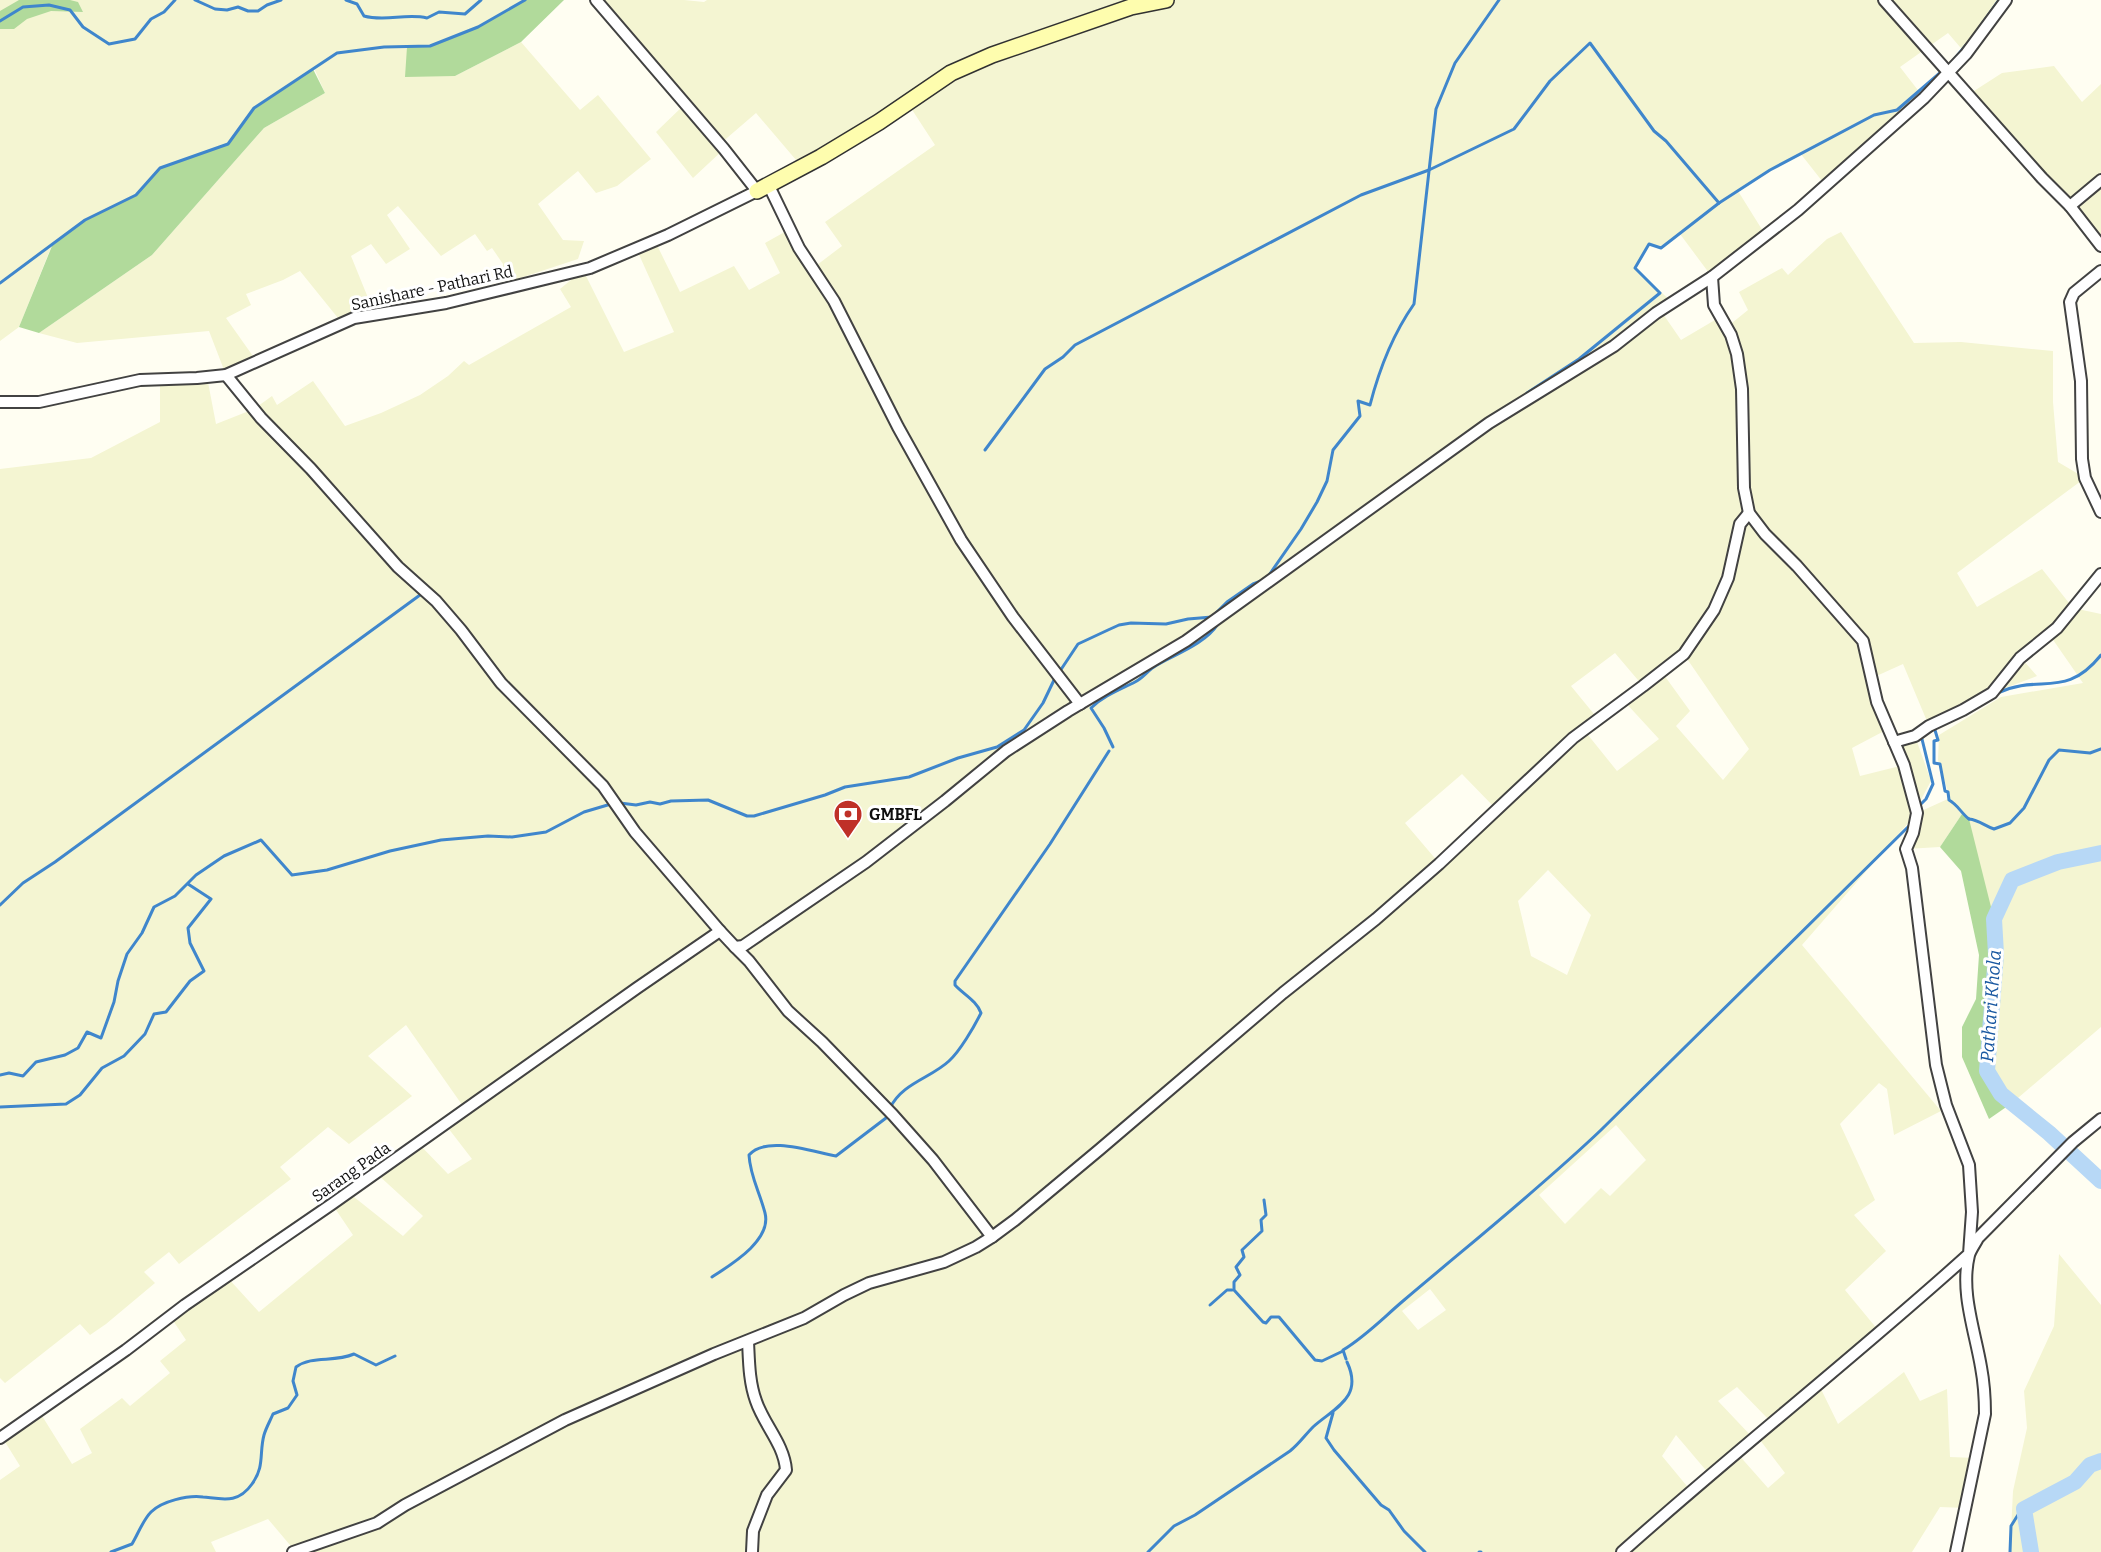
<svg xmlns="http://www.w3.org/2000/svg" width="2101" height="1552" font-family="Bitter,serif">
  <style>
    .farmland { fill: #f4f5d2; fill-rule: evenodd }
    .forest { fill: #b1da9b }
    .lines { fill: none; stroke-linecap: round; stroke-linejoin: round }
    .stream { stroke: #3f86cc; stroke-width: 3 }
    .river { stroke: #b7d8f6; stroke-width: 16 }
    .street-casing { stroke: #424242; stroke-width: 14 }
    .secondary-casing { stroke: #313131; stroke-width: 18 }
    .street { stroke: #fff; stroke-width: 10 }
    .secondary { stroke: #fefdae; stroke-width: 15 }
    .labels { text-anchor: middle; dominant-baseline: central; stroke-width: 6; stroke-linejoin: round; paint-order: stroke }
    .street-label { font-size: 16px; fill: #0f0f0f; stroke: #fff }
    .poi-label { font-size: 16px; font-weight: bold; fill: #0f0f0f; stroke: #fff; text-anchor: start }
    .water-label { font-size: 18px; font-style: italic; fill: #1958a1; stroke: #fff }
  </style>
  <rect width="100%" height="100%" fill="#fffef2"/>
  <g class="farmland">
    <path d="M0,0H525L478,27L430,46L408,47L455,76L521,42L580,110L598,95L651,159L617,186L596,193L578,171L538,204L563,240L584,241L578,259L508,282L503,271V264L492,248L487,251L475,234L441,256L398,206L387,215L410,249L386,264L371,244L351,256L375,315L342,323L300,271L283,280L246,294L251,305L226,318L255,359L226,375L209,331L77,343L39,333L152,255L264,128L325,93L314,68L228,144L161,168L136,195L85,220L52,245L19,327L0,341Z"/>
    <path d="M596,0H684L704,2L707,0H2005L1966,54L1948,33L1900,67L1924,98L1826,186L1800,153L1738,191L1766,236L1712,277L1680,234L1661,248L1649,245L1635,268L1673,303L1661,311L1681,340L1720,317L1727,327L1748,310L1739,292L1782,268L1788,275L1827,239L1841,232L1914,343L1961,342L2053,351V402L2058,462L2085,478L1957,573L1977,607L2042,569L2073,608L2101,614V1027L2012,1103L2001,1094L1987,1071L1996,954L1962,814L1940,847L1906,849L1917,813L1950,798L1938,760L1939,735L2001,697L2083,683L2049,634L2022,659L2037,676L1992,693L1929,726L1903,664L1872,678L1888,729L1852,748L1860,776L1904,765L1902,745L1915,736L1931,781L1909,822L1802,945L1941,1111L1894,1135L1887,1089L1879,1083L1840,1124L1875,1200L1854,1215L1886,1251L1845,1290L1878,1330L1819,1385L1838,1424L1904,1372L1920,1401L1947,1389L1950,1457L1976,1458L1966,1508L1940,1507L1912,1552H293L295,1551L268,1519L211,1542L216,1552H0V1480L20,1466L2,1437L39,1411L72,1464L92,1453L80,1429L122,1398L130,1406L170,1373L160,1361L186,1340L170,1316L227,1277L259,1312L353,1235L332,1204L349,1193L403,1236L423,1216L376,1173L418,1143L448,1174L472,1159L445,1124L465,1109L406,1025L368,1056L412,1096L349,1144L328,1127L280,1167L291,1179L179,1264L169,1252L144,1272L155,1283L106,1324L90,1335L80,1324L5,1383L0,1378V469L91,458L160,422V379L207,377L216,424L254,409L272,396L277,405L313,381L345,426L381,413L420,395L448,376L464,361L469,365L571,307L560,289L583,270L624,352L674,332L636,248L655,241L680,292L734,266L749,290L780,273L765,243L790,229L813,268L842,246L825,222L935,145L907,102L802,167L756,113L720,144L724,149L693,178L656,132L685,104ZM1681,650L1749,749L1723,780L1676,726L1690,711L1664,675ZM1615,653L1643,686L1624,701L1659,739L1617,771L1584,730L1598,719L1571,686ZM1462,774L1496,809L1439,863L1405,823ZM1548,870L1591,915L1567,975L1531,956L1518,901ZM1616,1125L1646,1160L1610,1196L1601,1188L1565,1224L1539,1195ZM1430,1289L1446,1310L1418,1330L1402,1311ZM1737,1387L1772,1423L1757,1436L1785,1473L1768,1488L1737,1453L1754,1439L1718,1401ZM1676,1435L1710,1475L1691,1491L1662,1456Z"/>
    <path d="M2054,66L2082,102L2101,84V241L1985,111L1974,91L2002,73Z"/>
    <path d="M2059,1254L2101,1305V1552H2010L2013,1491L2027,1428L2024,1391L2054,1326Z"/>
  </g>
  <g class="forest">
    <path d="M19,0H70L78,2L83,12L51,11L27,19L14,29H0V11Z"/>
    <path d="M525,0H564L521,42L455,76L405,77L407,47L430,46L478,27Z"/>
    <path d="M313,69L325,93L264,128L152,255L39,333L19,327L52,246L85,220L136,195L160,168L228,144L254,108Z"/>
    <path d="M1962,814L1969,819L1994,919L1996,954L1987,1071L2001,1094L2012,1103L1989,1119L1962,1057V1027L1976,999L1979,955L1961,871L1940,847Z"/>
  </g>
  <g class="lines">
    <g class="stream">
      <path d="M195,0L215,9L227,10L238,7L248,11H258L267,5L281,0"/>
      <path d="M346,0L357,4L364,16C385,22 406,13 427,18L439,12L465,14L481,0"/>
      <path d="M0,21L23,7L49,5L70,10L83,27L109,44L135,39L151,19L164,12L175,0"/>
      <path d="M1979,28L1999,0"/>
      <path d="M1951,63L1966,45"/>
      <path d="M0,283L85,220L136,195L160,168L228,144L254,108L337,53L384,47L430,46L478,27L525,0"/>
      <path d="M1527,393L1579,359L1660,293L1635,268L1649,244L1661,248L1719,203L1770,170L1874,115L1897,110L1941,72"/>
      <path d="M985,450L1045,369L1063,357L1075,345L1361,195L1429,170L1514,129L1550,81L1590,43L1654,131L1666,141L1719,203"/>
      <path d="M1267,578L1301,529L1317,502L1327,481L1333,450L1360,416L1358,401L1370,405C1379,370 1393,334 1414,304L1436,109L1455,63L1499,0"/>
      <path d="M1060,671L1078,644L1108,630L1119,625L1131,623L1166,624L1188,619L1212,617L1227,602L1253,584L1261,581"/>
      <path d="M1998,693C2040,673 2065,700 2101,655"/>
      <path d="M1934,727L1938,740L1934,741V763L1940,764L1945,791L1948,792L1949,800C1958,805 1961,813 1969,819"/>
      <path d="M1113,747L1104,728L1091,708C1103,696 1119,690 1135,682C1143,678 1148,670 1157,665C1176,654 1205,644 1218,624"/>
      <path d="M620,803L636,805L650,802L660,804L671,801L708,800L747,816H754L825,795L845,787L909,777L958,758L997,747L1024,730L1043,703L1055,678"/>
      <path d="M1919,806L1926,799L1933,784L1921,735"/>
      <path d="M1969,819C1979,820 1985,826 1994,829L2010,823L2024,808L2049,760L2059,750L2090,753L2101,749"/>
      <path d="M0,905L23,883L55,862L420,595"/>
      <path d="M0,1075L9,1073L23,1076L36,1062L65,1055L78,1048L87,1032L101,1038L114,1002L118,981L127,954L142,933L154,907L175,896L196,875L224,856L261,840L292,875L327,870L390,851L441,840L488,836L512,837L546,832L584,812L611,804"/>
      <path d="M0,1107L66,1104L80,1095L102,1068L124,1056L145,1034L154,1014L166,1012L190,981L204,971L190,943L188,928L211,899L188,884"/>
      <path d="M890,1108C902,1083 931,1078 949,1061C960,1051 974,1027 981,1013C977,1001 963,994 955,985V981L1050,844L1109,751"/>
      <path d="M1264,1200L1266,1215L1261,1220L1262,1231L1242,1250L1244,1257L1236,1267L1240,1275L1234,1282V1290L1263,1322L1266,1323L1271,1317H1279L1315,1360L1322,1361L1343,1351"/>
      <path d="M712,1277C732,1264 772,1240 765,1213C760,1193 750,1176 749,1155C766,1135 813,1152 836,1156L886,1118L888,1114"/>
      <path d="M1210,1305L1227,1290H1232"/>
      <path d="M1346,1359L1343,1350C1366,1336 1383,1318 1403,1301C1470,1244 1538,1190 1601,1130L1910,825"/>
      <path d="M1333,1413L1326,1438L1334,1450L1381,1505L1389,1510L1404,1531L1425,1552"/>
      <path d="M111,1552L132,1544C138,1534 143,1520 151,1512C162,1501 188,1495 203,1497C223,1499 238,1504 252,1484C265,1466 259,1453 264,1435C266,1428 270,1421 273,1414L288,1408L297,1395L293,1381L296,1367C313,1355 333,1363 354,1354L376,1365L395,1356"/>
      <path d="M1148,1552L1174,1526L1195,1515L1290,1451C1299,1444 1305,1435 1313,1427C1334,1408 1364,1398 1347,1362"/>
      <path d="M1479,1552H1481"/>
      <path d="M2010,1552L2011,1526L2021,1510"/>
    </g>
    <g class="river">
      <path d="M2101,853L2058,862L2012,880L1994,919L1996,954L1987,1071L2001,1094L2049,1133L2101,1181"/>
      <path d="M2031,1552L2024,1509L2075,1482L2090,1465L2101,1461"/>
    </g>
    <g class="street-casing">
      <g id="street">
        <path d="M1884,0L2042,178L2070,206L2101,246"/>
        <path d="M769,186L799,248L834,301L898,427L961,540L1013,617L1080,704"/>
        <path d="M2070,206L2101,180"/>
        <path d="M2101,271L2074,293L2070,302L2081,381L2082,459L2085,478L2101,512"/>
        <path d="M226,375L261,418L311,469L398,567L436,601L461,630L501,683L603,786L635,832L720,931L735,947L743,946L866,862L945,801L1006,751L1068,711L1186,641L1489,423L1614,346L1656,313L1712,277L1798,210L1924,98L1966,54L2006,0"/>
        <path d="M0,402H39L140,380L197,378L226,375L354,318L446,303L590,268L668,235L757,191L724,149L596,0"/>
        <path d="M1894,742L1915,736L1929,726L1963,710L1992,693L2020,658L2057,628L2101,574"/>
        <path d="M735,947L749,961L788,1011L822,1042L893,1115L933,1160L992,1237"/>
        <path d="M748,1341C749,1361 749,1382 756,1401C764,1425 784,1444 786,1470L767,1495L753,1531L752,1552"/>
        <path d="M0,1438L126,1350L185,1305L332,1204L637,988L720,931"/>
        <path d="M293,1552L377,1523L405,1505L565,1420L714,1354L804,1318L844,1295L869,1283L944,1262L976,1247L992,1237L1015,1220L1099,1150L1283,993L1376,919L1439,864L1573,738L1643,686L1684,654L1714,610L1728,578L1740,524L1749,513"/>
        <path d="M1622,1552C1736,1450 1856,1356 1969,1254L1972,1212L1969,1165L1946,1105L1936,1065L1912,868L1906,849L1913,833L1917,813L1904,765L1877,702L1863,641L1797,566L1765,534L1749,513L1744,488L1742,389L1737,354L1731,335L1714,305L1712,277"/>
        <path d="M1956,1552L1985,1414C1985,1398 1984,1383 1981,1367C1975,1331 1960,1292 1969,1255C1971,1249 1975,1244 1978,1238L2073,1142L2101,1119"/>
      </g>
    </g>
    <g class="secondary-casing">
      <path id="secondary" d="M757,191L821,157L879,122L951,73L992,55L1131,7L1166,0"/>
    </g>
    <use href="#street" class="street"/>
    <use href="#secondary" class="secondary"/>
  </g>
  <defs>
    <g id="bank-pin" transform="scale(1.5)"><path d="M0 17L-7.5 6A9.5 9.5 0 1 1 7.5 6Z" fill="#bf3028" stroke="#fff"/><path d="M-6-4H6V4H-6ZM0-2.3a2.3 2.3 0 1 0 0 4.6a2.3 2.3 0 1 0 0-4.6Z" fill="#fff"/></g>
  </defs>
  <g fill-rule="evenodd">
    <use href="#bank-pin" x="848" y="814"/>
  </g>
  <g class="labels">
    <g class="street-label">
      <text transform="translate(432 288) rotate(-12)">Sanishare - Pathari Rd</text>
      <text transform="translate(351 1172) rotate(-35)">Sarang Pada</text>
    </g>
    <g class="poi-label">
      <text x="869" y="814">GMBFL</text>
    </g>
    <g class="water-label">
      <text transform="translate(1991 1006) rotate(-86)">Pathari Khola</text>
    </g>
  </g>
</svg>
